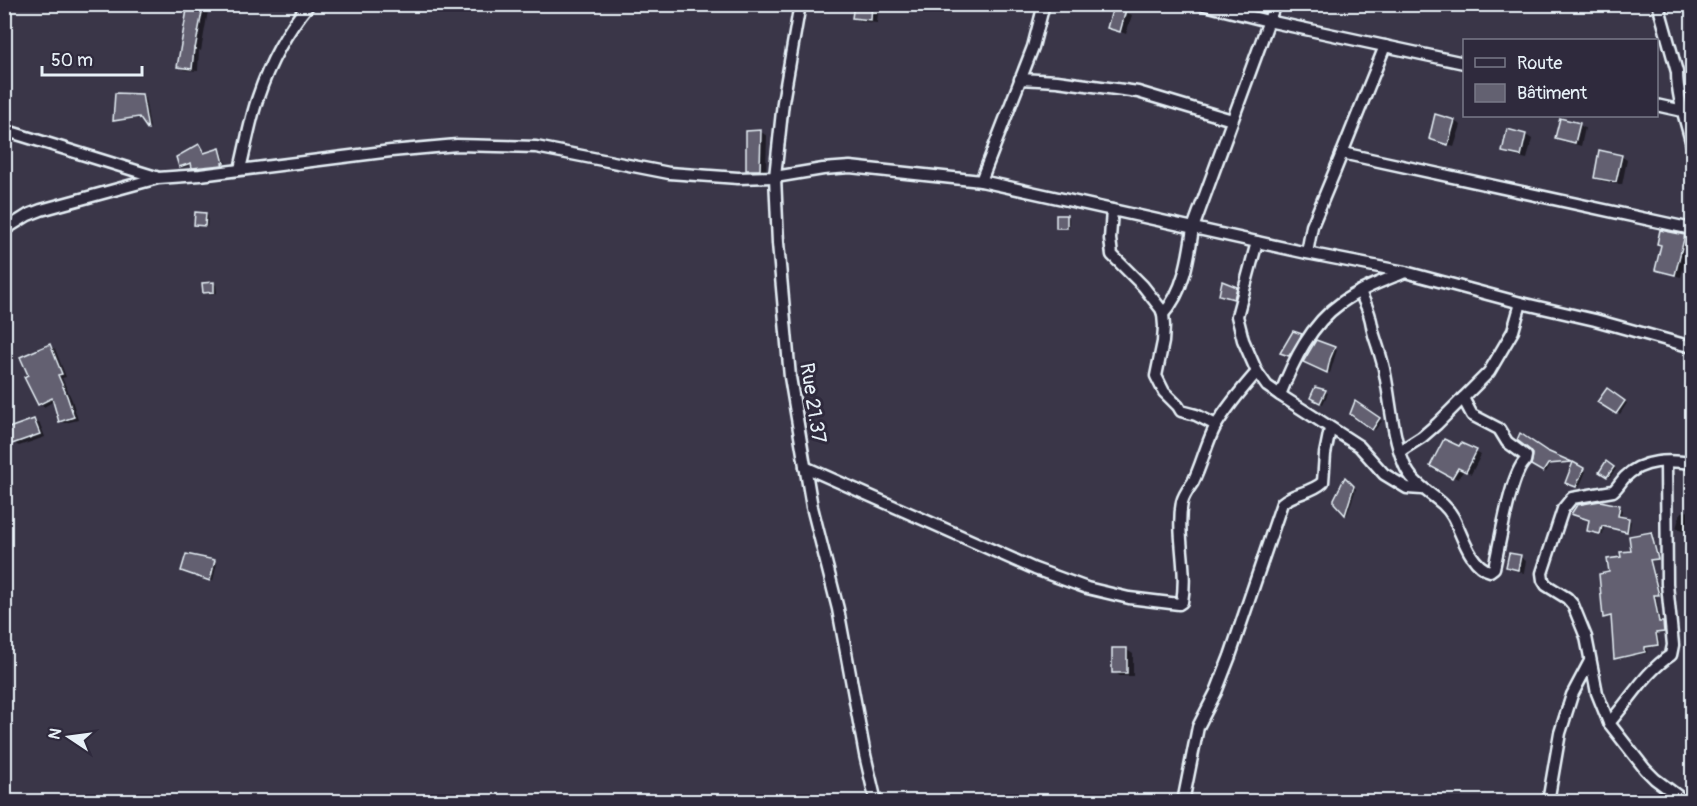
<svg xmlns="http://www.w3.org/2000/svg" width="1697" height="806" font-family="Pangolin,sans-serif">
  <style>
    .shadow { fill: #0007 }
    .building { fill: #636171; stroke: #e8f1f8; stroke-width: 1.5 }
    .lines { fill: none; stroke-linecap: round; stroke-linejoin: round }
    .minor-casing { stroke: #e8f1f8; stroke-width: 15 }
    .minor { stroke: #2f2a3d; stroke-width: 10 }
    .labels { text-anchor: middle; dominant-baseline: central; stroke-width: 6; stroke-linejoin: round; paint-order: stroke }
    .street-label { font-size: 20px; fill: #e8f1f8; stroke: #2f2a3d }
  </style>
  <rect width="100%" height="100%" fill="#3a3648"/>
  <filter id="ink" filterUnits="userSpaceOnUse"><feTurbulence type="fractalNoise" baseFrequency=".0167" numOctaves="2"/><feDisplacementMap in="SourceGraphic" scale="12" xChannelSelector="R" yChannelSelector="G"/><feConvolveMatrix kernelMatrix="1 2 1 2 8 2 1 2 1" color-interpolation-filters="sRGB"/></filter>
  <g filter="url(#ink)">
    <g class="shadow">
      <path d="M855,4H879L877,23L860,21L854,18Z"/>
      <path d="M202,8L208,11L201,51L199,50L198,71L185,70L179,66Z"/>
      <path d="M1125,12L1132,15L1126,34L1109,27Z"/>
      <path d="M142,96L145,97L150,129L141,118L118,121L115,120Z"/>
      <path d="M1454,121L1461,125L1454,147L1437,142L1430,139Z"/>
      <path d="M1579,125L1585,128L1581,146L1563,141L1557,138Z"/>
      <path d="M1508,131L1526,135L1532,139L1527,159L1510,155L1504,151Z"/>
      <path d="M761,132L767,136L766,173H754L748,169Z"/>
      <path d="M199,146L202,147L205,154L219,149L222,151L226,163L224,164V165L196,169L193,167V164L183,168L180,166Z"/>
      <path d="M1621,156L1627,160L1622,185L1602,181L1596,177Z"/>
      <path d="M205,214L208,216L207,227L196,225Z"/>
      <path d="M1067,217L1069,218V228L1057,227Z"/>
      <path d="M1662,232L1685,237L1690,240L1681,277L1662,272L1657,269L1662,245Z"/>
      <path d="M213,283L216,285L217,293L207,294L204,292Z"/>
      <path d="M1237,288L1239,290L1237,299L1223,296Z"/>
      <path d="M1301,336L1303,337L1292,357L1282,352Z"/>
      <path d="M1317,342L1337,350L1330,373L1305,362Z"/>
      <path d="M50,346L55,349L66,377L62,378L72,400L78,420L65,423L60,421L54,401L44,407L39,404Z"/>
      <path d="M1316,389L1328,393L1323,404L1312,398Z"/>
      <path d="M1607,390L1627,403L1620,414L1599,401Z"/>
      <path d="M1356,403L1382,421L1375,430L1352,414Z"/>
      <path d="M34,420L40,424L45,437L19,446L13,443Z"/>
      <path d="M1462,445L1481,455L1471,474L1464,470L1458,479L1432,466L1460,448Z"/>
      <path d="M1548,453L1570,463L1551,464L1546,472L1533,465L1535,458Z"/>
      <path d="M1606,463L1616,469L1610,477L1601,471Z"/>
      <path d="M1574,464L1586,471L1579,488L1569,484Z"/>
      <path d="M1347,480L1356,489L1347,515L1335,502Z"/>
      <path d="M1620,507L1622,508L1621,518L1631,521L1629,532L1604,527L1603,534L1588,531L1591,520Z"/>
      <path d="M1690,511L1692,512V535V533L1676,528L1681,512Z"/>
      <path d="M1651,534L1653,535L1659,560L1651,561L1661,596H1656L1661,623L1665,625L1666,633L1658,634L1660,646L1647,648V653L1618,659L1616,658L1612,617L1607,618L1604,617L1611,573L1622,558L1633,553Z"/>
      <path d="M1520,557L1526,561L1524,573L1514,570L1507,567Z"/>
      <path d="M214,562L217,563L213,581L185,572Z"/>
      <path d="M1127,650L1133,654V676H1120L1114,672Z"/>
    </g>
    <g class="building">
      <path d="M188,4L203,7L195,49L194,48L192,69L177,67Z"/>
      <path d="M854,4H872L871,20L852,18Z"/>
      <path d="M1113,7L1126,10L1120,32L1107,28Z"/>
      <path d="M115,93L142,94L148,130L139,117L113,121Z"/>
      <path d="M1435,114L1455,120L1448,145L1429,139Z"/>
      <path d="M1560,118L1580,123L1575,143L1555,138Z"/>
      <path d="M1507,129L1526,134L1521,156L1502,152Z"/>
      <path d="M761,130L760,170H746V131Z"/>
      <path d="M199,144L204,153L220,148L224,163H222L223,165L192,168L191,163L179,167L176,157Z"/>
      <path d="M1599,150L1622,155L1616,182L1594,178Z"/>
      <path d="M195,212L206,213L205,226L194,225Z"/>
      <rect x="1056" y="215" width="11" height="13"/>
      <path d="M1660,230L1685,235L1675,275L1655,270L1661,245L1657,244Z"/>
      <path d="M1222,281L1237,287L1234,299L1219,295Z"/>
      <path d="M214,282V292L203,293L202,283Z"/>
      <path d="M1293,331L1302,334L1289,356L1280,353Z"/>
      <path d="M1316,340L1335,347L1330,359L1327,373L1303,362Z"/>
      <path d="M50,344L62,374L58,375L67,396L74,417L59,422L52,398L38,405L24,377L28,375L20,357Z"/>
      <path d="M1315,387L1326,390L1320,403L1310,398Z"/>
      <path d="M1607,388L1625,401L1616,414L1597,402Z"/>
      <path d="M1355,401L1380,418L1372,430L1350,414Z"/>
      <path d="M34,419L40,434L12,444L6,429Z"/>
      <path d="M1520,433L1547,451L1572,462L1548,464L1543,472L1531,465L1533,454L1530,450L1517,440Z"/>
      <path d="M1444,439L1459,446L1461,443L1477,450L1466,472L1458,468L1452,478L1430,466Z"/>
      <path d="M1606,461L1614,467L1607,477L1599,472Z"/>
      <path d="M1573,462L1584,468L1576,487L1565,483Z"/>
      <path d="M1345,477L1354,486L1345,515L1334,503V499Z"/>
      <path d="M1600,501L1620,505L1618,516L1629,518L1627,532L1602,526L1600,534L1587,531L1589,520L1571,514L1577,505Z"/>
      <path d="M1651,532L1658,559L1650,560L1659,595H1654L1659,622H1663L1664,632L1656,633L1658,645L1645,647V652L1614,659L1611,616L1603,618L1599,574L1609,572L1607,559L1621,557L1620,552L1631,551L1629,536Z"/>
      <path d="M1509,553L1521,555L1518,570L1506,567Z"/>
      <path d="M186,554L215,560L210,581L181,571Z"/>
      <rect x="1112" y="648" width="15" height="25"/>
    </g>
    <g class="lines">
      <g class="minor-casing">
        <g id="minor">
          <path d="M800,4L783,102L775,177L778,243L790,377L812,507L838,609L865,755L876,802"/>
          <path d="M1201,4L1268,21L1464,63"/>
          <path d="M1658,4L1677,72C1677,97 1686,121 1692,145"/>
          <path d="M1020,79L1057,81L1138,92L1232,120"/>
          <path d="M1656,105L1683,111"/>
          <path d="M4,130L156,177"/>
          <path d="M1342,153L1692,229"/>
          <path d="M240,169C246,145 250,120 258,97C269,64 286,32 309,4"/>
          <path d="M981,181L1033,47L1044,4"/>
          <path d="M1112,210L1110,239L1112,255L1143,286L1161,309L1163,314L1164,326L1163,342L1156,376L1164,392L1178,406L1181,411L1196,415L1216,425"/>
          <path d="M4,230L28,215L41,210L158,178L200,175L391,151L457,145L536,147L669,173L738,178L775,177L823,169L850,167L981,181L1307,253L1405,272L1521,303L1595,320L1692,347"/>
          <path d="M1257,242L1237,316L1243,340L1257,372L1267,386L1280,395L1359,446L1384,474L1407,488L1422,489"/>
          <path d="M1307,253L1312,226L1334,173L1385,46"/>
          <path d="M1360,291C1363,300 1368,308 1370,317C1372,323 1372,329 1374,335C1378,348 1383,361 1385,374C1391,404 1392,435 1404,464C1414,490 1441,495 1453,517C1462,534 1470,566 1490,571L1494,568C1500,544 1510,475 1525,461L1526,456L1507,442L1499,429L1472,415L1463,398"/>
          <path d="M1163,314C1184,292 1189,256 1193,228L1275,4"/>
          <path d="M1280,395C1293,361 1311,324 1341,303C1360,289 1383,281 1405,272"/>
          <path d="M1400,451L1422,437L1437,424L1489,372L1513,331L1521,303"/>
          <path d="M805,467L1035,569L1087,588L1129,598L1179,604L1182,602C1188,569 1176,535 1182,502C1184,494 1189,488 1193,482C1202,464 1206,444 1215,427C1227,407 1242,389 1257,372"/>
          <path d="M1609,723C1630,700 1645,672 1671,655L1673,645L1667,584L1666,462"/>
          <path d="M1183,802L1198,727L1216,692L1230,656L1282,503C1294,492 1310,494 1323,482L1325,454L1330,429"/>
          <path d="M1548,802L1560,733L1572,695L1590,661"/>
          <path d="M1686,802L1655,779L1645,769L1609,723L1597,693L1586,637L1573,605L1567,598L1546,585L1543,580L1542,573L1563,509L1572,498L1613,491C1618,487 1621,481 1625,477C1643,459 1669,460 1692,463"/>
        </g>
      </g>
      <use href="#minor" class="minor"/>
    </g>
  </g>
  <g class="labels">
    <g class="street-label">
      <text transform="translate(813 403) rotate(81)">Rue 21.37</text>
    </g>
  </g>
  <rect width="1697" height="806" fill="none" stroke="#2f2a3d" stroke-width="24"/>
  <rect x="12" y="12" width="1673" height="782" fill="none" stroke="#e8f1f8" stroke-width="2" filter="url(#ink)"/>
  <rect x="1463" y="39" width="195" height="78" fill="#2f2a3d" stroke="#797a88" stroke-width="1.5"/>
  <rect x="1475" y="58" width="30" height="9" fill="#2f2a3d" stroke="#797a88" stroke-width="1.5"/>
  <text x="1517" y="69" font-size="18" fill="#e8f1f8">Route</text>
  <rect x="1475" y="84" width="30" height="18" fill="#636171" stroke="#797a88" stroke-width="1.5"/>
  <text x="1517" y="99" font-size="18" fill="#e8f1f8">Bâtiment</text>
  <g transform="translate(69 737) rotate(283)" stroke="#2f2a3d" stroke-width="4.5" paint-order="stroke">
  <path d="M0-4.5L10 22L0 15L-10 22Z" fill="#e8f1f8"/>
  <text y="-9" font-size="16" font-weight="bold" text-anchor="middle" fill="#e8f1f8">N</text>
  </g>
  <path d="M42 66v9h100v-9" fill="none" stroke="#e8f1f8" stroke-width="3"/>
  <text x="51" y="66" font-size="18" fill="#e8f1f8" stroke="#2f2a3d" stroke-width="4.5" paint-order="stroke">50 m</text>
</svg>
